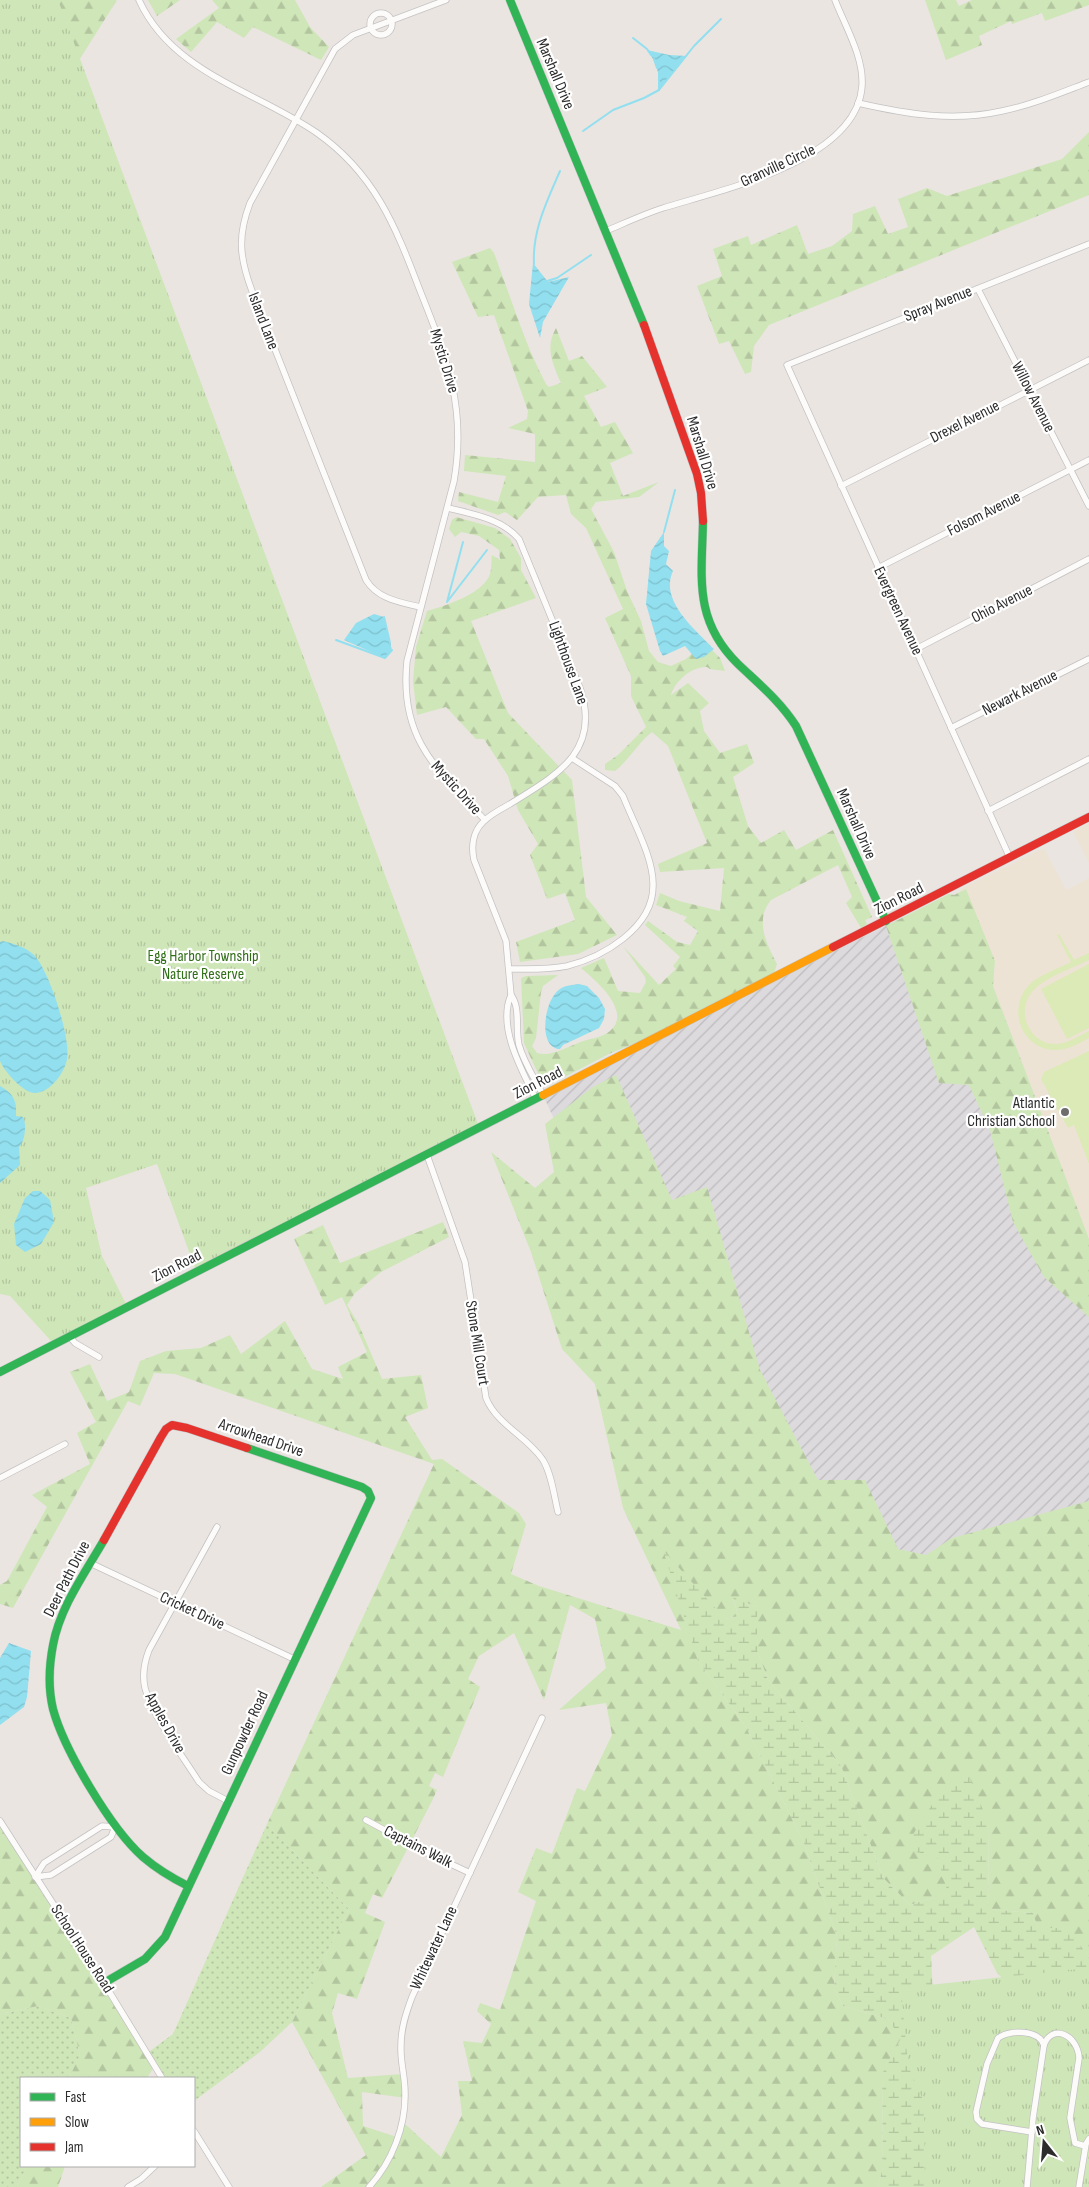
<svg xmlns="http://www.w3.org/2000/svg" width="1089" height="2187" font-family="'Sofia Sans Condensed',sans-serif">
  <style>
    .industrial { fill: url(#industrial-furrows) }
    .education { fill: #ede3d5 }
    .grass { fill: url(#grass-dots) }
    .forest { fill: url(#forest-firs); fill-rule: evenodd }
    .wetland { fill: url(#wetland-marsh) }
    .park { fill: url(#park-tufts) }
    .pitch { fill: #dbeab6 }
    .water { fill: url(#water-waves) }
    .lines { fill: none; stroke-linecap: round; stroke-linejoin: round }
    .stream { stroke: #92dfef; stroke-width: 2 }
    .street-casing { stroke: #c3c2c3; stroke-width: 7 }
    .fast-casing { stroke: #c3c2c3; stroke-width: 9 }
    .slow-casing { stroke: #c3c2c3; stroke-width: 9 }
    .jam-casing { stroke: #c3c2c3; stroke-width: 9 }
    .street { stroke: #fcfbfa; stroke-width: 5.5 }
    .fast { stroke: #30b455; stroke-width: 8 }
    .slow { stroke: #ff9f0a; stroke-width: 8 }
    .jam { stroke: #e5322d; stroke-width: 8 }
    .poi-dot { fill: #6e6d6b; stroke: #fff; stroke-width: 2 }
    .labels { text-anchor: middle; dominant-baseline: central; stroke-width: 4.5; stroke-linejoin: round; paint-order: stroke }
    .street-label { font-size: 16px; fill: #2c2c2c; stroke: #fff }
    .park-label { font-size: 16px; fill: #306e17; stroke: #fff }
    .poi-label { font-size: 16px; fill: #2c2c2c; stroke: #fff; text-anchor: end }
  </style>
  <defs>
    <pattern id="industrial-furrows" width="10" height="10" patternUnits="userSpaceOnUse" patternTransform="scale(1.25)"><rect width="10" height="10" fill="#dddadd"/><path d="M-1 1l2-2M0 10L10 0M9 11l2-2" fill="none" stroke="#bebbbe"/></pattern>
    <pattern id="grass-dots" width="8" height="8" patternUnits="userSpaceOnUse" patternTransform="scale(1.25)"><rect width="8" height="8" fill="#cfe6b8"/><path d="M2 2h.1M6 6h.1" fill="none" stroke="#b2c59e" stroke-width="1.8" stroke-linecap="round"/></pattern>
    <pattern id="forest-firs" width="22" height="20" patternUnits="userSpaceOnUse" patternTransform="scale(1.25)"><rect width="22" height="20" fill="#cfe6b8"/><path d="M5 1l3.5 6h-7zM16 11l3.5 6h-7z" fill="#b2c59e"/></pattern>
    <pattern id="wetland-marsh" width="20" height="14" patternUnits="userSpaceOnUse" patternTransform="scale(1.25)"><rect width="20" height="14" fill="#cfe6b8"/><path d="M1 5h8M5 5V1M11 12h8M15 12V8" fill="none" stroke="#b2c59e"/></pattern>
    <pattern id="park-tufts" width="24" height="20" patternUnits="userSpaceOnUse" patternTransform="scale(1.25)"><rect width="24" height="20" fill="#cfe6b8"/><path d="M3 7l-1-3M5 7V3M7 7l1-3M15 17l-1-3M17 17v-4M19 17l1-3" fill="none" stroke="#b2c59e"/></pattern>
    <pattern id="water-waves" width="16" height="10" patternUnits="userSpaceOnUse" patternTransform="scale(1.25)"><rect width="16" height="10" fill="#92dfef"/><path d="M0 5q4-4 8 0t8 0" fill="none" stroke="#7ec0cd"/></pattern>
  </defs>
  <rect width="100%" height="100%" fill="#eae5e1"/>
  <path class="industrial" d="M906,916L1089,1307V1763L890,1856L543,1095Z"/>
  <g class="education">
    <path d="M1089,823V863L1073,832Z"/>
    <path d="M1044,848L1066,890L1089,878V1239L993,986L995,961L960,889Z"/>
  </g>
  <g class="grass">
    <path d="M267,1824L349,1909L292,2022L260,2052L194,2101V2078H161L146,2054L173,2034Z"/>
    <path d="M38,2006L71,2018L80,2055L69,2078H21V2166H27L17,2187H0V2014Z"/>
  </g>
  <g class="forest">
    <path d="M0,0H117L0,186Z"/>
    <path d="M148,0H180L157,16Z"/>
    <path d="M212,0H295L310,27L329,47L321,60L253,27L244,38L217,22L191,52L176,39L219,8Z"/>
    <path d="M925,0H956L959,6L972,0H1089V5L1045,21L1042,13L1012,24L1011,21L979,36L982,45L946,60Z"/>
    <path d="M1089,132V195L769,325L754,346L751,372L745,374L729,341L719,344L697,286L722,276L713,249L748,236L751,245L797,225L808,254L832,246L852,231L853,214L875,206L888,234L908,227L898,199L927,188L947,196L1062,159Z"/>
    <path d="M490,248L494,253C511,297 524,343 546,384L549,387L561,383C552,363 545,347 556,328L569,361L582,356L607,387L584,396L601,427L615,422L633,453L610,463L623,496L659,482L639,497L596,502L591,509L614,552L627,591L641,621L649,651L658,662L671,666L686,659L704,642L720,658L725,671L710,669L707,667C692,666 675,681 671,695L688,683L709,703L700,711L704,731L720,753L747,744L754,763L733,777L748,826L761,843L784,830L796,850L833,830L872,917L865,920L867,924L861,928L846,903L852,897L838,865L771,900C754,921 767,944 777,964L774,973L647,1038L609,1054L547,1086L541,1080L524,1043L521,978L526,976L558,975L543,986L541,992L536,1038L532,1046L537,1053C551,1057 565,1048 578,1043C588,1038 601,1039 610,1031C633,1011 595,980 581,968L604,958L618,991L640,993L646,982L645,977L623,946L659,985L676,969L673,966L680,957L645,925L648,921L677,942L690,945L698,931L684,921L687,917L656,905L660,893L679,901L720,911L724,868L660,872L658,864L707,843L668,746L652,732C638,743 629,760 615,771L605,770V764L618,755L646,727L631,696V676L605,618L623,609L586,528L571,514L566,495L538,497L517,520L505,512L498,515L458,501L459,492L498,502L506,476L464,471L465,455L535,462V434L508,428L527,419L528,411L494,315L478,317L452,262Z"/>
    <path d="M456,517L495,528L510,539L521,558V570L536,598L471,621L508,713L572,780L586,897L617,935L578,954L520,962L516,942L575,920L565,893L547,899L530,855L538,844L518,810L508,776L484,739H476L446,707L417,715L413,681L416,647L427,611C445,606 483,594 490,574C492,568 491,560 492,555L500,560L499,550L479,536L461,532L455,537L449,529L452,520Z"/>
    <path d="M966,889L995,961L993,986L1089,1239V1317L1044,1277L1013,1222L990,1130L969,1085L939,1083L886,926L949,894L954,895Z"/>
    <path d="M616,1075L672,1200L707,1187L760,1370L818,1480H865L898,1549L926,1555L952,1538L1089,1501V1957L1066,1928H1038L1032,1913L989,1909L988,1822L937,1856L949,1893L910,1905L883,1878L841,1766L768,1680L757,1650V1607L733,1598L738,1616L725,1619L698,1661L746,1727L803,1841L837,1936L834,1989L843,2006L888,2019L902,2038L882,2074L883,2167L878,2187H321L366,2155L292,2022L349,1909L267,1824L434,1464L175,1374L154,1373L140,1406L128,1401L13,1608L0,1604V1585L7,1581L47,1507L32,1495L90,1464L77,1433L96,1422L70,1372L90,1364L107,1401L129,1392L140,1361L166,1351L201,1348L230,1335L241,1354L285,1321L312,1369L343,1379L338,1367L367,1352L342,1297L325,1305L294,1239L323,1225L340,1263L443,1222L449,1237L381,1272L355,1293L347,1305L358,1323L382,1379L421,1375L428,1408L405,1417L432,1460L442,1459L519,1513L526,1524L511,1574L539,1586L681,1630L623,1508L595,1384L562,1349L531,1252L491,1152L535,1188L554,1172L545,1124L593,1087ZM570,1605L595,1619L606,1668L559,1710L606,1703L612,1735L585,1791L577,1788L552,1854L536,1848L518,1892L536,1901L500,2010L480,2003L477,2011L491,2024L482,2043L463,2041L472,2081H458L462,2115L441,2157L404,2123L400,2138L363,2126L362,2092L406,2098L403,2074L348,2078L332,2013L338,1993L357,1999L385,1922L365,1913L373,1894L382,1898L432,1801L437,1790L429,1786L435,1773L443,1777L480,1687L468,1679L479,1656L514,1633L544,1700Z"/>
    <path d="M0,1821L154,2067L147,2078H69L80,2055L71,2018L38,2006L0,2014Z"/>
    <path d="M27,2166H65L58,2187H17Z"/>
  </g>
  <path class="wetland" d="M663,1550L725,1619L738,1616L733,1597L757,1607V1650L768,1680L841,1766L883,1878L910,1905L948,1893L937,1856L916,1852L912,1836L933,1803L968,1774L988,1822L989,1909L1033,1913L1038,1928H1067L1089,1957V1968L1072,1987L1029,2004L997,1973L974,1927L931,1956L935,2032L1010,2187H878L883,2167L882,2074L901,2038L888,2019L843,2006L834,1989L837,1936L803,1841L746,1727L698,1661Z"/>
  <g class="park">
    <path d="M0,0H58L478,1124L195,1268L157,1164L86,1188L102,1256L126,1304L52,1342L10,1296L0,1294Z"/>
    <path d="M1089,1968V2187H925L924,2102L908,2066L901,1988Z"/>
  </g>
  <g class="pitch">
    <path d="M1059,934L1074,960L1089,953V960C1073,968 1043,978 1032,992C1015,1012 1030,1045 1057,1044C1068,1043 1079,1036 1089,1031V1038C1078,1044 1066,1051 1053,1050C1022,1048 1007,1010 1028,986C1038,975 1057,969 1071,962L1057,935Z"/>
    <path d="M1089,964V1028L1067,1039L1041,989Z"/>
    <path d="M1089,1051V1164L1074,1125L1068,1128L1041,1079L1044,1072Z"/>
  </g>
  <g class="water">
    <path d="M647,50L669,55L687,56L659,90C660,74 657,63 647,50Z"/>
    <path d="M533,263L548,282L569,277L543,322L540,338L529,304Z"/>
    <path d="M664,532V546L669,551L666,564L673,571C659,601 696,630 714,649L704,657L696,659L685,646L663,656L660,651L646,604L651,551Z"/>
    <path d="M374,614L384,617L392,650L385,658L344,640L356,623Z"/>
    <path d="M3,941C15,944 25,947 34,955C49,970 71,1038 67,1059C65,1072 50,1093 35,1093C23,1093 4,1071 0,1061V942Z"/>
    <path d="M579,984L587,986L599,998L605,1009L604,1019L599,1028L563,1045L560,1049C537,1048 544,999 560,989C565,985 573,985 579,984Z"/>
    <path d="M0,1086C14,1094 17,1101 16,1116L23,1117C27,1124 25,1142 19,1147L20,1165L0,1183Z"/>
    <path d="M33,1191H40L50,1200L54,1222L41,1244L25,1252L16,1245L14,1224L25,1198Z"/>
    <path d="M9,1643L31,1651L27,1697L24,1707L0,1725V1658Z"/>
  </g>
  <g class="lines">
    <g class="stream">
      <path d="M633,38L647,49L651,55"/>
      <path d="M654,59L657,68"/>
      <path d="M659,73V90"/>
      <path d="M583,131L613,110L644,98L659,90L694,46L721,19"/>
      <path d="M534,264C532,231 547,201 560,171"/>
      <path d="M547,281L557,278L591,255"/>
      <path d="M664,532L675,490"/>
      <path d="M463,542L447,602L487,550"/>
      <path d="M384,617L390,643"/>
      <path d="M336,640L385,658L392,650"/>
    </g>
    <g class="street-casing">
      <g id="street">
        <path d="M139,0C172,73 256,91 317,133C374,173 395,225 419,288C446,356 467,406 454,481L407,661C399,738 436,769 485,820"/>
        <circle cx="381" cy="24" r="11"/>
        <path d="M858,103C906,114 953,122 1002,111C1032,105 1060,93 1089,82"/>
        <path d="M606,231C625,223 644,214 663,208C721,190 857,161 862,86C864,57 845,26 835,0"/>
        <path d="M978,289L1089,506"/>
        <path d="M841,486L1089,360"/>
        <path d="M448,508C473,514 502,519 519,539L580,688C602,752 555,776 510,804C501,809 491,814 484,821C473,831 471,846 474,860L506,941L511,995"/>
        <path d="M878,568L1089,460"/>
        <path d="M420,607C399,602 378,599 366,580L252,291C240,259 237,237 250,203L335,49L353,35L446,0"/>
        <path d="M916,649L1089,559"/>
        <path d="M951,728L1089,659"/>
        <path d="M988,811L1089,759"/>
        <path d="M1010,858L787,365L1089,244"/>
        <path d="M510,969C529,969 548,970 567,966C603,957 653,928 653,886C654,858 633,822 623,796L615,786L572,758"/>
        <path d="M536,1099C522,1071 497,1027 511,995C521,1008 515,1029 519,1045C524,1063 535,1079 543,1095"/>
        <path d="M427,1155L465,1262L486,1398C497,1425 527,1436 543,1460C552,1475 554,1496 558,1512"/>
        <path d="M70,1337L75,1343L99,1357"/>
        <path d="M0,1478L65,1444"/>
        <path d="M217,1527L149,1650C144,1663 142,1675 145,1688C151,1714 184,1758 199,1782L209,1791L228,1801"/>
        <path d="M90,1563L294,1659"/>
        <path d="M366,1820L392,1834L395,1838L470,1873"/>
        <path d="M0,1821L104,1983L162,2078"/>
        <path d="M102,1826L115,1827L111,1837L51,1875L35,1877L44,1863Z"/>
        <path d="M194,2131L229,2187"/>
        <path d="M1032,2132L982,2124L977,2119L976,2112L987,2064L998,2038C1010,2030 1038,2029 1044,2045"/>
        <path d="M128,2187L141,2179L155,2166"/>
        <path d="M369,2187C392,2162 406,2126 405,2092C405,2076 400,2061 401,2045C401,2028 406,2013 412,1997L542,1718"/>
        <path d="M1027,2187L1033,2118L1044,2045C1052,2023 1078,2035 1079,2058L1070,2118L1075,2143L1085,2146"/>
        <path d="M1079,2187L1086,2144L1089,2139"/>
      </g>
    </g>
    <g class="fast-casing">
      <g id="fast">
        <path d="M510,0L644,325"/>
        <path d="M703,521C702,577 693,620 738,664C759,684 780,701 796,726L886,921"/>
        <path d="M0,1372L543,1095"/>
        <path d="M104,1540C85,1573 60,1607 53,1645C49,1666 48,1688 53,1709C64,1750 112,1830 143,1857C157,1869 172,1878 188,1886"/>
        <path d="M104,1983L145,1959L165,1937L371,1498L368,1491L362,1487L247,1448"/>
      </g>
    </g>
    <g class="slow-casing">
      <path id="slow" d="M543,1095L833,947"/>
    </g>
    <g class="jam-casing">
      <g id="jam">
        <path d="M644,325L697,474L701,493L703,521"/>
        <path d="M833,947L1089,817"/>
        <path d="M104,1540L161,1437L166,1429L172,1425L187,1428L247,1448"/>
      </g>
    </g>
    <use href="#street" class="street"/>
    <use href="#fast" class="fast"/>
    <use href="#slow" class="slow"/>
    <use href="#jam" class="jam"/>
  </g>
  <circle class="poi-dot" cx="1065" cy="1112" r="5"/>
  <g class="labels">
    <g class="street-label">
      <text transform="translate(555 74) rotate(67)">Marshall Drive</text>
      <text transform="translate(778 166) rotate(-25)">Granville Circle</text>
      <text transform="translate(938 304) rotate(-22)">Spray Avenue</text>
      <text transform="translate(263 321) rotate(69)">Island Lane</text>
      <text transform="translate(444 361) rotate(73)">Mystic Drive</text>
      <text transform="translate(1033 397) rotate(63)">Willow Avenue</text>
      <text transform="translate(965 422) rotate(-27)">Drexel Avenue</text>
      <text transform="translate(702 453) rotate(73)">Marshall Drive</text>
      <text transform="translate(984 514) rotate(-27)">Folsom Avenue</text>
      <text transform="translate(1002 604) rotate(-27)">Ohio Avenue</text>
      <text transform="translate(898 611) rotate(65)">Evergreen Avenue</text>
      <text transform="translate(568 663) rotate(70)">Lighthouse Lane</text>
      <text transform="translate(1020 693) rotate(-27)">Newark Avenue</text>
      <text transform="translate(456 788) rotate(48)">Mystic Drive</text>
      <text transform="translate(856 824) rotate(66)">Marshall Drive</text>
      <text transform="translate(899 899) rotate(-27)">Zion Road</text>
      <text transform="translate(538 1083) rotate(-27)">Zion Road</text>
      <text transform="translate(177 1266) rotate(-27)">Zion Road</text>
      <text transform="translate(477 1343) rotate(81)">Stone Mill Court</text>
      <text transform="translate(261 1438) rotate(19)">Arrowhead Drive</text>
      <text transform="translate(67 1579) rotate(-63)">Deer Path Drive</text>
      <text transform="translate(192 1611) rotate(25)">Cricket Drive</text>
      <text transform="translate(165 1723) rotate(61)">Apples Drive</text>
      <text transform="translate(245 1733) rotate(-65)">Gunpowder Road</text>
      <text transform="translate(418 1847) rotate(27)">Captains Walk</text>
      <text transform="translate(434 1948) rotate(-65)">Whitewater Lane</text>
      <text transform="translate(82 1949) rotate(57)">School House Road</text>
    </g>
    <g class="park-label">
      <text x="203" y="956">Egg Harbor Township<tspan x="203" dy="18">Nature Reserve</tspan></text>
    </g>
    <g class="poi-label">
      <text x="1055" y="1103">Atlantic<tspan x="1055" dy="18">Christian School</tspan></text>
    </g>
  </g>
  <rect x="20" y="2077" width="175" height="90" fill="#ffffff" stroke="#ababab"/>
  <rect x="30" y="2093" width="25" height="8" fill="#30b455" stroke="#ababab"/>
  <text x="65" y="2102" font-size="15" fill="#2c2c2c">Fast</text>
  <rect x="30" y="2118" width="25" height="8" fill="#ff9f0a" stroke="#ababab"/>
  <text x="65" y="2127" font-size="15" fill="#2c2c2c">Slow</text>
  <rect x="30" y="2143" width="25" height="8" fill="#e5322d" stroke="#ababab"/>
  <text x="65" y="2152" font-size="15" fill="#2c2c2c">Jam</text>
  <g transform="translate(1044 2142) rotate(343)" stroke="#ffffff" stroke-width="4" paint-order="stroke">
  <path d="M0-4L9 19L0 12L-9 19Z" fill="#2c2c2c"/>
  <text y="-8" font-size="14" font-weight="bold" text-anchor="middle" fill="#2c2c2c">N</text>
  </g>
</svg>
